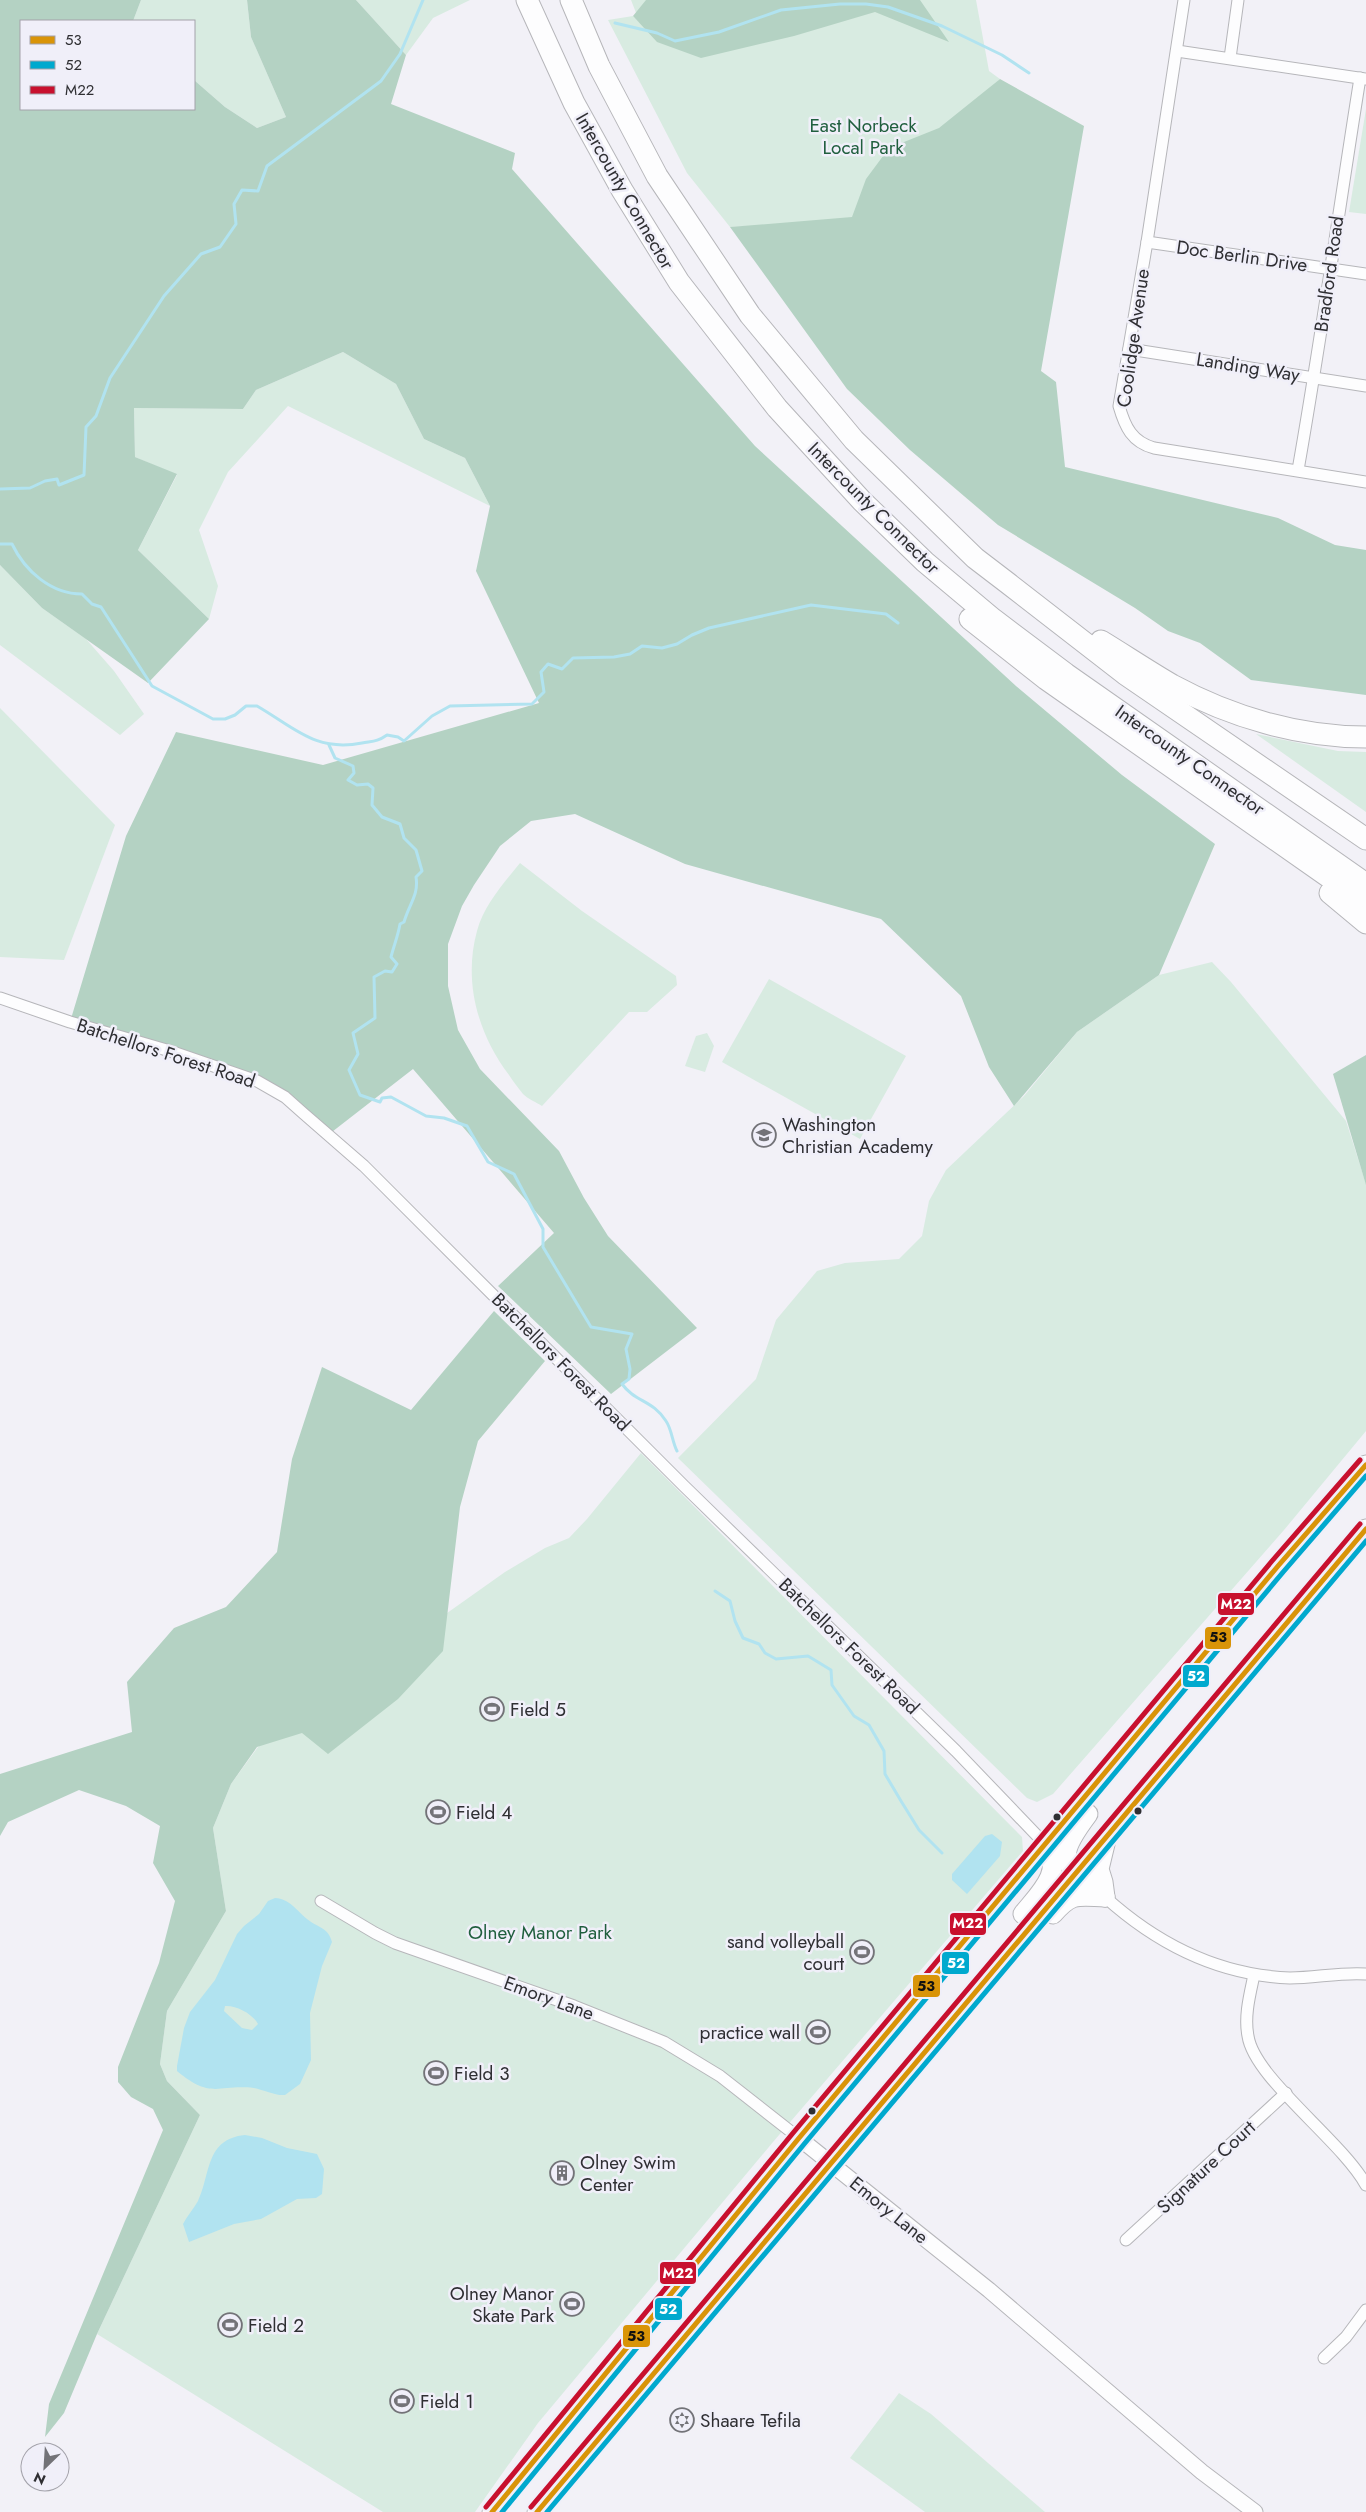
<svg xmlns="http://www.w3.org/2000/svg" width="1366" height="2512" font-family="Jost,sans-serif">
  <style>
    .green { fill: #d8ebe1 }
    .forest { fill: #b4d2c3 }
    .water { fill: #b1e3f0; fill-rule: evenodd }
    .lines { fill: none; stroke-linecap: round; stroke-linejoin: round }
    .stream { stroke: #b1e3f0; stroke-width: 3 }
    .minor-casing { stroke: #b6b6ba; stroke-width: 13 }
    .tertiary-casing { stroke: #b6b6ba; stroke-width: 17 }
    .primary-casing { stroke: #b6b6ba; stroke-width: 21 }
    .motorway-casing { stroke: #b6b6ba; stroke-width: 23 }
    .minor { stroke: #fdfdfe; stroke-width: 11 }
    .tertiary { stroke: #fdfdfe; stroke-width: 15 }
    .primary { stroke: #fdfdfe; stroke-width: 19 }
    .motorway { stroke: #fdfdfe; stroke-width: 21 }
    .bus-1-casing { stroke: #f0eff9; stroke-width: 9 }
    .bus-2-casing { stroke: #f0eff9; stroke-width: 9 }
    .bus-3-casing { stroke: #f0eff9; stroke-width: 9 }
    .bus-1 { stroke: #d99408; stroke-width: 5 }
    .bus-2 { stroke: #00a9ce; stroke-width: 5 }
    .bus-3 { stroke: #c8102e; stroke-width: 5 }
    .bus-dot { fill: #2f2f33; stroke: #f0eff9; stroke-width: 2 }
    .labels { text-anchor: middle; dominant-baseline: central; stroke-width: 5; stroke-linejoin: round; paint-order: stroke }
    .park-label { font-size: 19px; fill: #205f3e; stroke: #f0eff9 }
    .street-label { font-size: 19px; fill: #2f2f33; stroke: #f0eff9 }
    .poi-label { font-size: 19px; fill: #2f2f33; stroke: #f0eff9; text-anchor: start }
    .line-badge { stroke: #f0eff9; stroke-width: 2 }
    .badge-label { font-size: 14px; text-anchor: middle; font-weight: bold; fill: #fff }
    .pale-badge-label { font-size: 14px; text-anchor: middle; font-weight: bold; fill: #111 }
  </style>
  <rect width="100%" height="100%" fill="#f2f1f7"/>
  <g class="green">
    <path d="M141,0H247L251,37L286,117L257,128L225,107L194,80V21H133Z"/>
    <path d="M356,0H470L433,18L406,55Z"/>
    <path d="M631,0H976L989,71L1000,79L992,86L855,357L761,226L730,227L687,173L608,20L633,16L640,23Z"/>
    <path d="M1366,109V214L1349,212Z"/>
    <path d="M343,352L396,384L424,439L465,458L490,506L288,406L228,472L199,530L218,586L209,619L138,550L177,475L135,457L134,408L243,409L256,390Z"/>
    <path d="M0,565L42,608L86,639L114,671L144,714L120,735L0,645Z"/>
    <path d="M0,708L115,825L64,960L0,957Z"/>
    <path d="M1256,734L1338,751L1366,752V812Z"/>
    <path d="M520,863L582,911L676,976L677,985L647,1012H629L542,1106C536,1102 528,1099 523,1094C518,1088 513,1081 509,1075C478,1034 463,982 477,931C484,905 504,883 520,863Z"/>
    <path d="M1212,962L1231,982L1346,1121L1366,1184V1431L1284,1530L1053,1794L1037,1802L1027,1798L678,1458L756,1379L776,1320L817,1271L845,1263L899,1259L922,1236L929,1201L946,1170L1024,1096L1077,1032L1159,975Z"/>
    <path d="M769,979L906,1056L860,1139L722,1062Z"/>
    <path d="M707,1033L714,1046L705,1072L685,1066L696,1036Z"/>
    <path d="M641,1453L1022,1837L1023,1851L773,2142L538,2423L475,2512H383L97,2334L200,2115L167,2081L160,2064L167,2011L226,1911L213,1828L231,1784L258,1747L505,1572L545,1548L569,1538L587,1519Z"/>
    <path d="M899,2393L931,2414L1045,2512H925L850,2458Z"/>
  </g>
  <g class="forest">
    <path d="M0,0H141L133,21H21V109H194V80L225,107L257,128L286,117L251,37L247,0H356L406,55L391,104L515,153L512,169L755,446L1016,686L1122,775L1215,844L1159,975L1077,1032L1014,1106L989,1067L961,996L881,919L685,864L575,814L531,821L500,846L474,885L462,906L448,944V986L458,1030L480,1069L559,1151L584,1198L608,1236L697,1328L611,1394L498,1286L554,1233L413,1069L328,1135L257,1081L70,1022L126,836L176,732L323,765L539,703L476,571L490,506L465,458L424,439L396,384L343,352L256,390L243,409L134,408L135,457L177,474L138,550L209,619L148,683L42,608L0,565Z"/>
    <path d="M646,0H920L949,42L875,12L794,36L701,58L657,42L633,16Z"/>
    <path d="M1000,79L1084,126L1041,371L1056,382L1065,467L1278,518L1335,545L1366,550V695L1251,680L1200,643L1168,631L1135,608L998,525L910,450L847,389L730,227L852,217L866,179L889,148L939,128Z"/>
    <path d="M1366,1055V1185L1333,1074Z"/>
    <path d="M494,1311L545,1361L478,1441L460,1507L443,1651L398,1699L328,1754L302,1733L257,1747L231,1784L213,1828L226,1911L167,2011L160,2064L167,2081L200,2115L97,2334L64,2413L45,2437L49,2404L163,2130L153,2109L131,2097L118,2082V2067L159,1963L175,1901L153,1863L160,1826L126,1806L79,1790L8,1822L0,1836V1774L132,1732L127,1682L174,1628L226,1607L277,1552L292,1459L322,1367L411,1410Z"/>
  </g>
  <g class="water">
    <path d="M992,1834L1002,1842L1000,1856L967,1894L952,1880V1874L985,1836Z"/>
    <path d="M275,1898C290,1899 296,1910 307,1919C318,1928 328,1927 332,1942L322,1966L310,2013L311,2060L300,2084L285,2095C276,2096 264,2090 254,2088C217,2084 212,2100 177,2071V2066L184,2028L190,2012L215,1980L237,1934L244,1926L259,1914L268,1901ZM225,2006C236,2005 253,2014 258,2024L252,2030L242,2028L224,2011Z"/>
    <path d="M245,2135L262,2138L287,2148L317,2154L324,2169L322,2194L316,2198L297,2199L261,2219L234,2224L189,2242L183,2224C187,2216 194,2208 198,2201C211,2174 205,2139 245,2135Z"/>
  </g>
  <g class="lines">
    <g class="stream">
      <path d="M615,23L657,33L675,41L719,32L781,10L840,4H866L888,7L942,26L1002,55L1029,73"/>
      <path d="M0,489L30,488L45,481L57,479L59,485L84,475L86,427L96,416L110,378L164,296L201,254L220,247L236,224L234,204L242,190L258,191L267,166L381,81L400,54L423,0"/>
      <path d="M0,544H12C25,571 51,594 82,594L92,604L101,607L152,686L213,719H225L235,715L246,706H257C295,728 315,752 362,743C373,741 377,742 387,735L398,737L404,741L432,716L450,706L532,704L544,692L541,672L548,664L562,669L573,658L614,657L630,654L642,646L662,648L677,644L692,635L709,628L811,605L886,614L898,623"/>
      <path d="M329,745L335,758L353,766L354,773L348,780L357,785L368,784L373,788L372,805L382,817L400,824L404,838L416,850L422,871L416,877C419,895 409,904 404,922L400,924C398,936 394,945 391,957L397,964L392,972L385,971L374,977L375,1018L353,1033L358,1054L349,1070L360,1095L380,1102L382,1098L391,1097L426,1116L444,1118L467,1126L488,1162L514,1174L543,1229V1247L591,1327L632,1334L626,1349L630,1369L629,1379L622,1384C635,1402 653,1400 666,1421C672,1430 672,1441 677,1451"/>
      <path d="M715,1591L730,1601L735,1621L743,1638L759,1644L765,1653L776,1659L808,1656L831,1670L832,1685L854,1716L869,1725L884,1751L885,1774L901,1801L919,1830L942,1853"/>
    </g>
    <g class="minor-casing">
      <g id="minor">
        <path d="M1184,0L1147,242L1119,406C1125,427 1132,442 1154,448L1366,482"/>
        <path d="M1177,51L1366,79"/>
        <path d="M1230,58L1238,0"/>
        <path d="M1147,242L1366,274"/>
        <path d="M1129,349L1366,386"/>
        <path d="M1298,470C1321,340 1339,209 1360,78"/>
        <path d="M0,998L70,1022L170,1051L257,1081L285,1097L303,1113L364,1166L684,1486L956,1751L1046,1845"/>
        <path d="M1105,1897C1157,1944 1218,1975 1290,1978C1315,1978 1341,1972 1366,1974"/>
        <path d="M321,1901L375,1933L395,1943L574,2006L664,2042L720,2076L799,2138"/>
        <path d="M1254,1975C1250,1994 1244,2016 1248,2036C1254,2078 1341,2140 1366,2185"/>
        <path d="M1126,2240L1286,2093"/>
        <path d="M1324,2358L1346,2337L1366,2310"/>
      </g>
    </g>
    <g class="tertiary-casing">
      <path id="tertiary" d="M799,2138L989,2290L1202,2472L1255,2512"/>
    </g>
    <g class="primary-casing">
      <g id="primary">
        <path d="M1088,1814C1052,1862 1063,1862 1105,1897"/>
        <path d="M1105,1897L1103,1882L1099,1869L1106,1840"/>
        <path d="M1023,1914C1039,1894 1065,1871 1046,1845"/>
        <path d="M1053,1914C1072,1892 1078,1896 1105,1897"/>
        <path d="M492,2512L799,2138L1278,1566L1366,1465"/>
        <path d="M537,2512L1366,1529"/>
      </g>
    </g>
    <g class="motorway-casing">
      <g id="motorway">
        <path d="M527,0L574,103L622,190L679,282L777,408L862,501L925,562L993,619L1066,674L1366,884"/>
        <path d="M571,0L599,66L657,176L750,315L854,440L975,558L1009,584L1125,674L1366,839"/>
        <path d="M970,619L1046,679L1366,903"/>
        <path d="M1101,641C1124,655 1148,671 1172,685C1231,717 1299,737 1366,737"/>
        <path d="M1330,893L1366,923"/>
      </g>
    </g>
    <use href="#minor" class="minor"/>
    <use href="#tertiary" class="tertiary"/>
    <use href="#primary" class="primary"/>
    <use href="#motorway" class="motorway"/>
    <g class="bus-1-casing">
      <g id="bus-1">
        <path d="M492,2512L799,2138L1278,1566L1366,1465"/>
        <path d="M537,2512L1366,1529"/>
      </g>
    </g>
    <g class="bus-2-casing">
      <g id="bus-2">
        <path d="M502,2512L805,2143L1284,1571L1366,1476"/>
        <path d="M547,2512L1366,1541"/>
      </g>
    </g>
    <g class="bus-3-casing">
      <g id="bus-3">
        <path d="M486,2507L793,2133L1272,1561L1360,1460"/>
        <path d="M531,2507L1360,1524"/>
      </g>
    </g>
    <use href="#bus-1" class="bus-1"/>
    <use href="#bus-2" class="bus-2"/>
    <use href="#bus-3" class="bus-3"/>
  </g>
  <defs>
    <g id="school-ring" transform="scale(1.25)"><circle r="9.5" fill="#f0eff9" stroke="#737378" stroke-width="1.5"/><path d="M0-5L7-2L0 1L-7-2ZM-4 1L0 2.5L4 1V4Q0 6-4 4Z" fill="#737378"/></g>
    <g id="stadium-ring" transform="scale(1.25)"><circle r="9.5" fill="#f0eff9" stroke="#737378" stroke-width="1.5"/><path d="M0-5a6.5 5 0 1 0 0 10a6.5 5 0 1 0 0-10ZM-3.5-1.8h7v3.6h-7Z" fill="#737378"/></g>
    <g id="building-ring" transform="scale(1.25)"><circle r="9.5" fill="#f0eff9" stroke="#737378" stroke-width="1.5"/><path d="M-4-6H4V6H1V3H-1V6H-4ZM-2.5-4.3h1.7v1.8h-1.7ZM.8-4.3h1.7v1.8H.8ZM-2.5-1h1.7V.8h-1.7ZM.8-1h1.7V.8H.8Z" fill="#737378"/></g>
    <g id="synagogue-ring" transform="scale(1.25)"><circle r="9.5" fill="#f0eff9" stroke="#737378" stroke-width="1.5"/><path d="M0-6.5L5.6 3.2H-5.6ZM0 6.5L5.6-3.2H-5.6Z" fill="#737378"/></g>
  </defs>
  <g fill-rule="evenodd">
    <use href="#school-ring" x="764" y="1135"/>
    <use href="#stadium-ring" x="492" y="1709"/>
    <use href="#stadium-ring" x="438" y="1812"/>
    <use href="#stadium-ring" x="862" y="1952"/>
    <use href="#stadium-ring" x="818" y="2032"/>
    <use href="#stadium-ring" x="436" y="2073"/>
    <use href="#building-ring" x="562" y="2173"/>
    <use href="#stadium-ring" x="572" y="2304"/>
    <use href="#stadium-ring" x="230" y="2325"/>
    <use href="#stadium-ring" x="402" y="2401"/>
    <use href="#synagogue-ring" x="682" y="2420"/>
  </g>
  <g class="bus-dot">
    <circle cx="1138" cy="1811" r="4.5"/>
    <circle cx="1057" cy="1817" r="4.5"/>
    <circle cx="812" cy="2111" r="4.5"/>
  </g>
  <g class="labels">
    <g class="park-label">
      <text x="863" y="125">East Norbeck<tspan x="863" dy="22">Local Park</tspan></text>
      <text x="540" y="1932">Olney Manor Park</text>
    </g>
    <g class="street-label">
      <text transform="translate(625 191) rotate(60)">Intercounty Connector</text>
      <text transform="translate(1242 256) rotate(8)">Doc Berlin Drive</text>
      <text transform="translate(1329 274) rotate(-82)">Bradford Road</text>
      <text transform="translate(1133 338) rotate(-82)">Coolidge Avenue</text>
      <text transform="translate(1248 367) rotate(9)">Landing Way</text>
      <text transform="translate(874 508) rotate(45)">Intercounty Connector</text>
      <text transform="translate(1190 760) rotate(35)">Intercounty Connector</text>
      <text transform="translate(166 1053) rotate(18)">Batchellors Forest Road</text>
      <text transform="translate(561 1362) rotate(45)">Batchellors Forest Road</text>
      <text transform="translate(849 1646) rotate(44)">Batchellors Forest Road</text>
      <text transform="translate(549 1998) rotate(20)">Emory Lane</text>
      <text transform="translate(1206 2167) rotate(-43)">Signature Court</text>
      <text transform="translate(889 2210) rotate(39)">Emory Lane</text>
    </g>
    <g class="poi-label">
      <text x="782" y="1124">Washington<tspan x="782" dy="22">Christian Academy</tspan></text>
      <text x="510" y="1709">Field 5</text>
      <text x="456" y="1812">Field 4</text>
      <text x="844" y="1941" text-anchor="end">sand volleyball<tspan x="844" dy="22">court</tspan></text>
      <text x="800" y="2032" text-anchor="end">practice wall</text>
      <text x="454" y="2073">Field 3</text>
      <text x="580" y="2162">Olney Swim<tspan x="580" dy="22">Center</tspan></text>
      <text x="554" y="2293" text-anchor="end">Olney Manor<tspan x="554" dy="22">Skate Park</tspan></text>
      <text x="248" y="2325">Field 2</text>
      <text x="420" y="2401">Field 1</text>
      <text x="700" y="2420">Shaare Tefila</text>
    </g>
  </g>
  <g class="line-badge">
    <rect x="1217" y="1592" width="38" height="24" rx="5" fill="#c8102e"/>
    <rect x="1204" y="1626" width="28" height="24" rx="5" fill="#d99408"/>
    <rect x="1182" y="1664" width="28" height="24" rx="5" fill="#00a9ce"/>
    <rect x="949" y="1912" width="38" height="24" rx="5" fill="#c8102e"/>
    <rect x="941" y="1951" width="29" height="24" rx="5" fill="#00a9ce"/>
    <rect x="912" y="1974" width="29" height="24" rx="5" fill="#d99408"/>
    <rect x="659" y="2261" width="38" height="24" rx="5" fill="#c8102e"/>
    <rect x="654" y="2297" width="29" height="24" rx="5" fill="#00a9ce"/>
    <rect x="622" y="2324" width="29" height="24" rx="5" fill="#d99408"/>
  </g>
  <g class="badge-label">
    <text x="1236" y="1609">M22</text>
    <text x="1196" y="1681">52</text>
    <text x="968" y="1928">M22</text>
    <text x="956" y="1968">52</text>
    <text x="678" y="2278">M22</text>
    <text x="668" y="2314">52</text>
  </g>
  <g class="pale-badge-label">
    <text x="1218" y="1642">53</text>
    <text x="926" y="1991">53</text>
    <text x="636" y="2341">53</text>
  </g>
  <rect x="20" y="20" width="175" height="90" fill="#f0eff9" stroke="#a3a2aa"/>
  <rect x="30" y="36" width="25" height="8" fill="#d99408" stroke="#a3a2aa"/>
  <text x="65" y="45" font-size="15" fill="#2f2f33">53</text>
  <rect x="30" y="61" width="25" height="8" fill="#00a9ce" stroke="#a3a2aa"/>
  <text x="65" y="70" font-size="15" fill="#2f2f33">52</text>
  <rect x="30" y="86" width="25" height="8" fill="#c8102e" stroke="#a3a2aa"/>
  <text x="65" y="95" font-size="15" fill="#2f2f33">M22</text>
  <g transform="translate(45 2467) rotate(205)"><circle r="24" fill="#f0eff9" stroke="#a3a2aa"/>
  <path d="M0-4L9 19L0 12L-9 19Z" fill="#737378"/>
  <text y="-8" font-size="14" font-weight="bold" text-anchor="middle" fill="#2f2f33">N</text>
  </g>
</svg>
